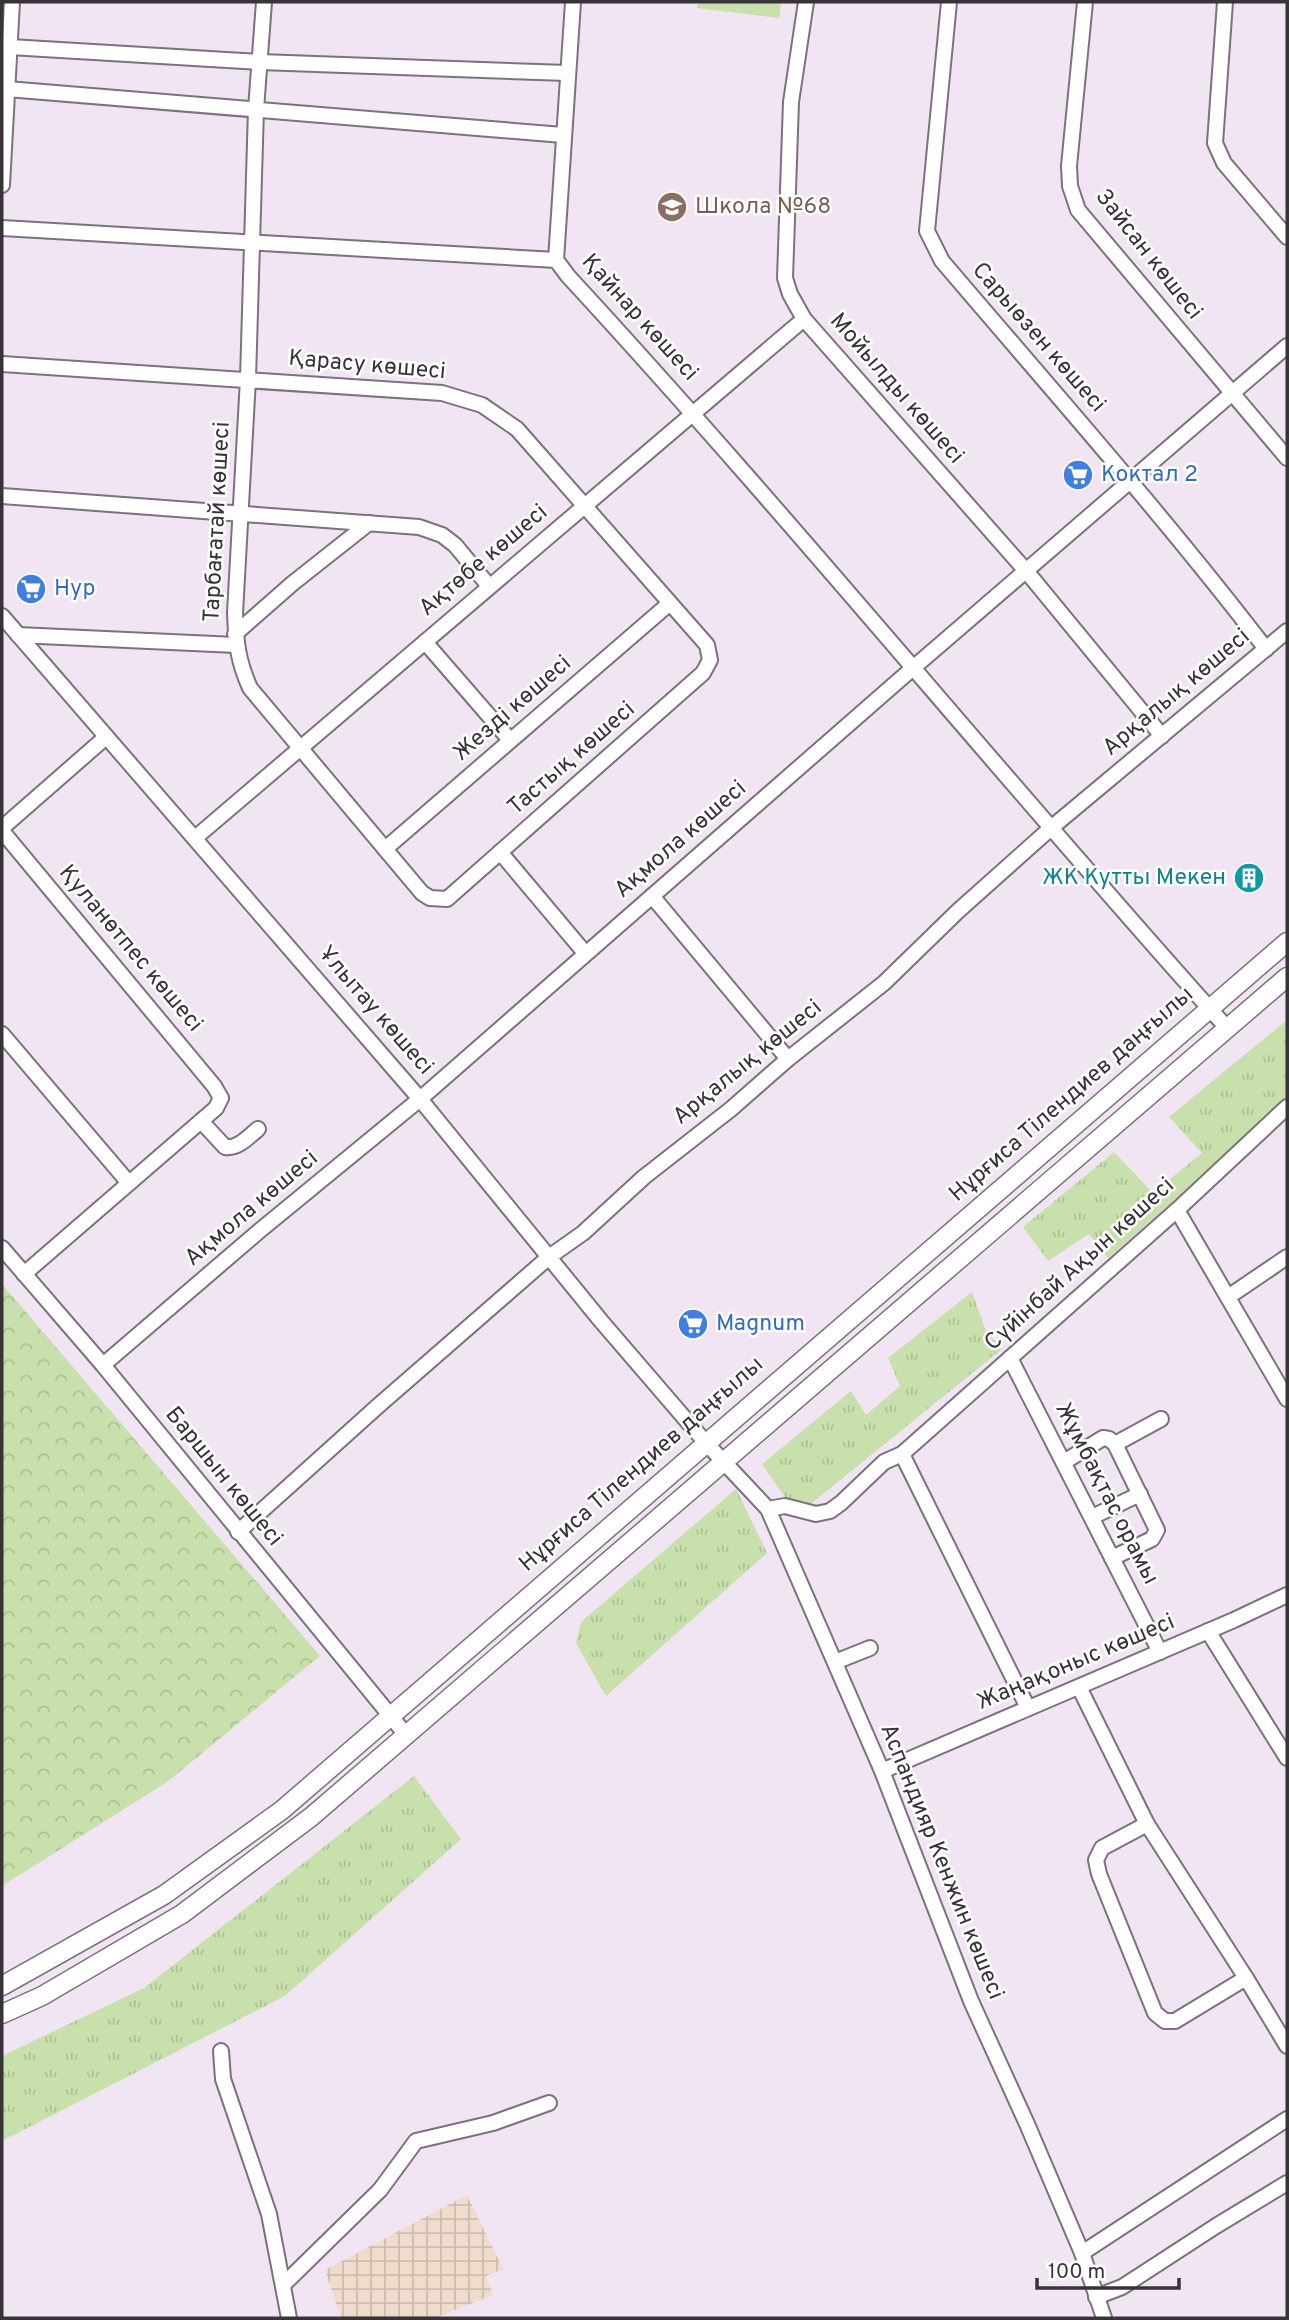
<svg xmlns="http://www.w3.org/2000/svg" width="1289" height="2320" font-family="Overpass,sans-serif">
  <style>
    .industrial { fill: url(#industrial-grid) }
    .grass { fill: url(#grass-tufts) }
    .forest { fill: url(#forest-crowns) }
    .pitch { fill: #c8e0ab }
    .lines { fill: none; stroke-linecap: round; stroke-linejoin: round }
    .minor-casing { stroke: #7c717d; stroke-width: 18 }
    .major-casing { stroke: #7c717d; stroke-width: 21 }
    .minor { stroke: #fff; stroke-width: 14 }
    .major { stroke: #fff; stroke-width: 18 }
    .labels { text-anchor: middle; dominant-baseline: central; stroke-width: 5; stroke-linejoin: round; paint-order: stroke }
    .education-label { font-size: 23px; fill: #785e54; stroke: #fff; text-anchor: start }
    .street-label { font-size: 23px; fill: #383338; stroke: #fff }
    .shop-label { font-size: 23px; fill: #366cbe; stroke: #fff; text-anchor: start }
    .culture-label { font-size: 23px; fill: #0d838f; stroke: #fff; text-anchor: end }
  </style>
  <defs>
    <pattern id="industrial-grid" width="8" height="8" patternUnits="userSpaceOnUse" patternTransform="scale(1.75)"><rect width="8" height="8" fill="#efdccc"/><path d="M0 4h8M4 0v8" fill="none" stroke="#cebdb0"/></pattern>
    <pattern id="grass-tufts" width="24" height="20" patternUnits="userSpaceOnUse" patternTransform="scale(1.75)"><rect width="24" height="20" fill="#c8e0ab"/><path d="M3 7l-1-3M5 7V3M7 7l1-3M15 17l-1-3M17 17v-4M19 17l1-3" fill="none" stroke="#adc194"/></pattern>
    <pattern id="forest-crowns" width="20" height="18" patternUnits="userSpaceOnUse" patternTransform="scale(1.75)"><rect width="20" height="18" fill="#c8e0ab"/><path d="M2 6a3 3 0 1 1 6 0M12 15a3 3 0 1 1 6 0" fill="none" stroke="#adc194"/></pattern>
  </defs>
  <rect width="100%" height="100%" fill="#f2e5f3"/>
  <path class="industrial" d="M467,2195L503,2269L486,2276L493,2295L435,2318H341L325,2270Z"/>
  <g class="grass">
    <path d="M1287,1020V1101L1108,1258L1089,1234L1048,1261L1023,1227L1114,1152L1153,1193L1202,1153L1169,1117Z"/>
    <path d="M972,1292L986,1331L1002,1349L797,1515L762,1464L851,1391L866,1415L900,1386L888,1358Z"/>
    <path d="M736,1489L767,1553L606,1696L576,1643L581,1622Z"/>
    <path d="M414,1776L461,1839L285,1996L2,2141V2056L144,1988Z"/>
  </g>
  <path class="forest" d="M2,1284L320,1656L167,1782L2,1886Z"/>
  <path class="pitch" d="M698,2H781L779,18L697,8Z"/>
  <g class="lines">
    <g class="minor-casing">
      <g id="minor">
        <path d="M806,2L791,102L785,278L790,294L804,319L1027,572L1162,736"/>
        <path d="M949,2L927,231L942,261C1051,389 1163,515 1266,649"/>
        <path d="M1085,2L1069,166L1070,186L1078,210L1287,458"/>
        <path d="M1225,2L1215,143L1224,163L1287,237"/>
        <path d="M10,47L260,62L567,73"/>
        <path d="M7,89L563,135"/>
        <path d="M2,185L12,2"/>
        <path d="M2,228L556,260L568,276C794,521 1004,780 1227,1028"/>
        <path d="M556,260L573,2"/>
        <path d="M2,364L442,393L482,405L517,429L707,645L710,660L703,673L447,899L430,898L422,893L250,688C238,661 236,643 235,613L248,379L256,109L264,2"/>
        <path d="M2,496L419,527L442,535L455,545L489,586"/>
        <path d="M2,616L420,1099L601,1321L706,1443L768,1509L882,1771L971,2001L1027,2124L1082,2253L1104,2318"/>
        <path d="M235,634L293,583L369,523"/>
        <path d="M18,635L236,645"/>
        <path d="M425,642L510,740"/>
        <path d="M2,828L106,737"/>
        <path d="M2,831L214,1086L221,1098L216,1108L201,1121L24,1274"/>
        <path d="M195,838L804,319"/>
        <path d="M385,849L670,603"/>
        <path d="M500,852L585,953"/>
        <path d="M652,896L788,1059"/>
        <path d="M2,1034L128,1182"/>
        <path d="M201,1121L225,1147C238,1149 248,1137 258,1129"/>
        <path d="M1177,1210L1287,1399"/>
        <path d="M2,1248L103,1365L407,1736"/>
        <path d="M1228,1297L1287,1257"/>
        <path d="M1010,1358L1160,1652"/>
        <path d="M103,1365L258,1232L420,1099L913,668L1287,346"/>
        <path d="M1115,1444L1161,1419"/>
        <path d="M902,1454L1028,1708"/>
        <path d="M1064,1462L1103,1438L1109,1439L1115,1444L1157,1530L1152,1539L1112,1558"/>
        <path d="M768,1509L785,1506L816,1514L830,1511L841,1503L884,1462L902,1454L1177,1210L1287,1107"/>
        <path d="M1092,1517L1140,1494"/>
        <path d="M238,1532L378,1406L549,1257L583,1233L644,1177L731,1109L788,1059L884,983L958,911L1051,828L1287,631"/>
        <path d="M1208,1631L1287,1758"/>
        <path d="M835,1662L870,1648"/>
        <path d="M1079,1687L1147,1824L1102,1848L1096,1860L1099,1874L1155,2013L1165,2021H1175L1246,1978L1287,2046"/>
        <path d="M882,1771L1234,1620L1287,1595"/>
        <path d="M1147,1824L1246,1978"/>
        <path d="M221,2051L223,2079L269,2214L289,2318"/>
        <path d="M1082,2253L1287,2119"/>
        <path d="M283,2285L380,2190L416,2141L493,2123L549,2103"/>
        <path d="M1096,2297L1122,2287L1216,2226L1287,2183"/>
      </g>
    </g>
    <g class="major-casing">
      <g id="major">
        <path d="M2,1986L164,1895L282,1810L1287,942"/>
        <path d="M2,2014L42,1996L182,1914L311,1817L1287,977"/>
      </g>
    </g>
    <use href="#minor" class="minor"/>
    <use href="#major" class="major"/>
  </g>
  <defs>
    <g id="school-disc" transform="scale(1.575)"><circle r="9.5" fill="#8d6e63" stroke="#fff"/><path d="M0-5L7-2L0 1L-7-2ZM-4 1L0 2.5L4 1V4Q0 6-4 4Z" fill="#fff"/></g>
    <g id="supermarket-disc" transform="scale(1.575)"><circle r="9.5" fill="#3f7fe0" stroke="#fff"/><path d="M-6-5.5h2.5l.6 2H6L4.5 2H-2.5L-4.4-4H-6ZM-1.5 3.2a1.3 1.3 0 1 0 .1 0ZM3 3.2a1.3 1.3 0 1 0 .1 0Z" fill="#fff"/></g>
    <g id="building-disc" transform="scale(1.575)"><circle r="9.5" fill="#0f9aa8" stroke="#fff"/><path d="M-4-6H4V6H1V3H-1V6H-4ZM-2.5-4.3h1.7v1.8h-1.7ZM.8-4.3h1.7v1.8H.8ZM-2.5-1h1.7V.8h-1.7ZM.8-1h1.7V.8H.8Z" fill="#fff"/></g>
  </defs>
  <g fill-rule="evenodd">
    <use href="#school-disc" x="672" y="207"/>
    <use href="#supermarket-disc" x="1078" y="475"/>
    <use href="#supermarket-disc" x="31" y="589"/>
    <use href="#building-disc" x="1249" y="878"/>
    <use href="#supermarket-disc" x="693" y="1324"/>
  </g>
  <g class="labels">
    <g class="education-label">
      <text x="695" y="207">Школа №68</text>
    </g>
    <g class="street-label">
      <text transform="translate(1148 255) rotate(52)">Зайсан көшесі</text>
      <text transform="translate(639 318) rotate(48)">Қайнар көшесі</text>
      <text transform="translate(1038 338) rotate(49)">Сарыөзен көшесі</text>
      <text transform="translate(367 366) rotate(5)">Қарасу көшесі</text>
      <text transform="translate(896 389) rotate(49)">Мойылды көшесі</text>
      <text transform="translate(218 522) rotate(-87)">Тарбағатай көшесі</text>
      <text transform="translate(484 561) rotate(-40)">Ақтөбе көшесі</text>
      <text transform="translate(1177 693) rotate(-40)">Арқалық көшесі</text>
      <text transform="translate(513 709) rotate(-41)">Жезді көшесі</text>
      <text transform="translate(572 759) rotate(-41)">Тастық көшесі</text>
      <text transform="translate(681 840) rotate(-41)">Ақмола көшесі</text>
      <text transform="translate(130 949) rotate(50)">Қуланөтпес көшесі</text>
      <text transform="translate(375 1011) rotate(49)">Ұлытау көшесі</text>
      <text transform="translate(748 1063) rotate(-39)">Арқалық көшесі</text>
      <text transform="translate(1072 1095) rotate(-41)">Нұрғиса Тілендиев даңғылы</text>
      <text transform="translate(252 1209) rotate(-40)">Ақмола көшесі</text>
      <text transform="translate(1080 1265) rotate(-42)">Сүйінбай Ақын көшесі</text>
      <text transform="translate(642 1465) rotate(-41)">Нұрғиса Тілендиев даңғылы</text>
      <text transform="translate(223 1477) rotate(51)">Баршын көшесі</text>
      <text transform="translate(1106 1494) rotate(63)">Жұмбақтас орамы</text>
      <text transform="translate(1076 1663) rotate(-23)">Жаңақоныс көшесі</text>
      <text transform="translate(941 1862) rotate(68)">Аспандияр Кенжин көшесі</text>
    </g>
    <g class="shop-label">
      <text x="1101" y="475">Коктал 2</text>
      <text x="54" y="589">Нур</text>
      <text x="716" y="1324">Magnum</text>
    </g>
    <g class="culture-label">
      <text x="1226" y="878">ЖК Кутты Мекен</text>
    </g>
  </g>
  <rect width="1289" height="2320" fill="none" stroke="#383338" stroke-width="7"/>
  <path d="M1037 2278v10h142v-10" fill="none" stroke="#383338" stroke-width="3.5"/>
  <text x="1048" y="2278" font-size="21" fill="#383338" stroke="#ffffff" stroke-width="5" paint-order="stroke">100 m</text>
</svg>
